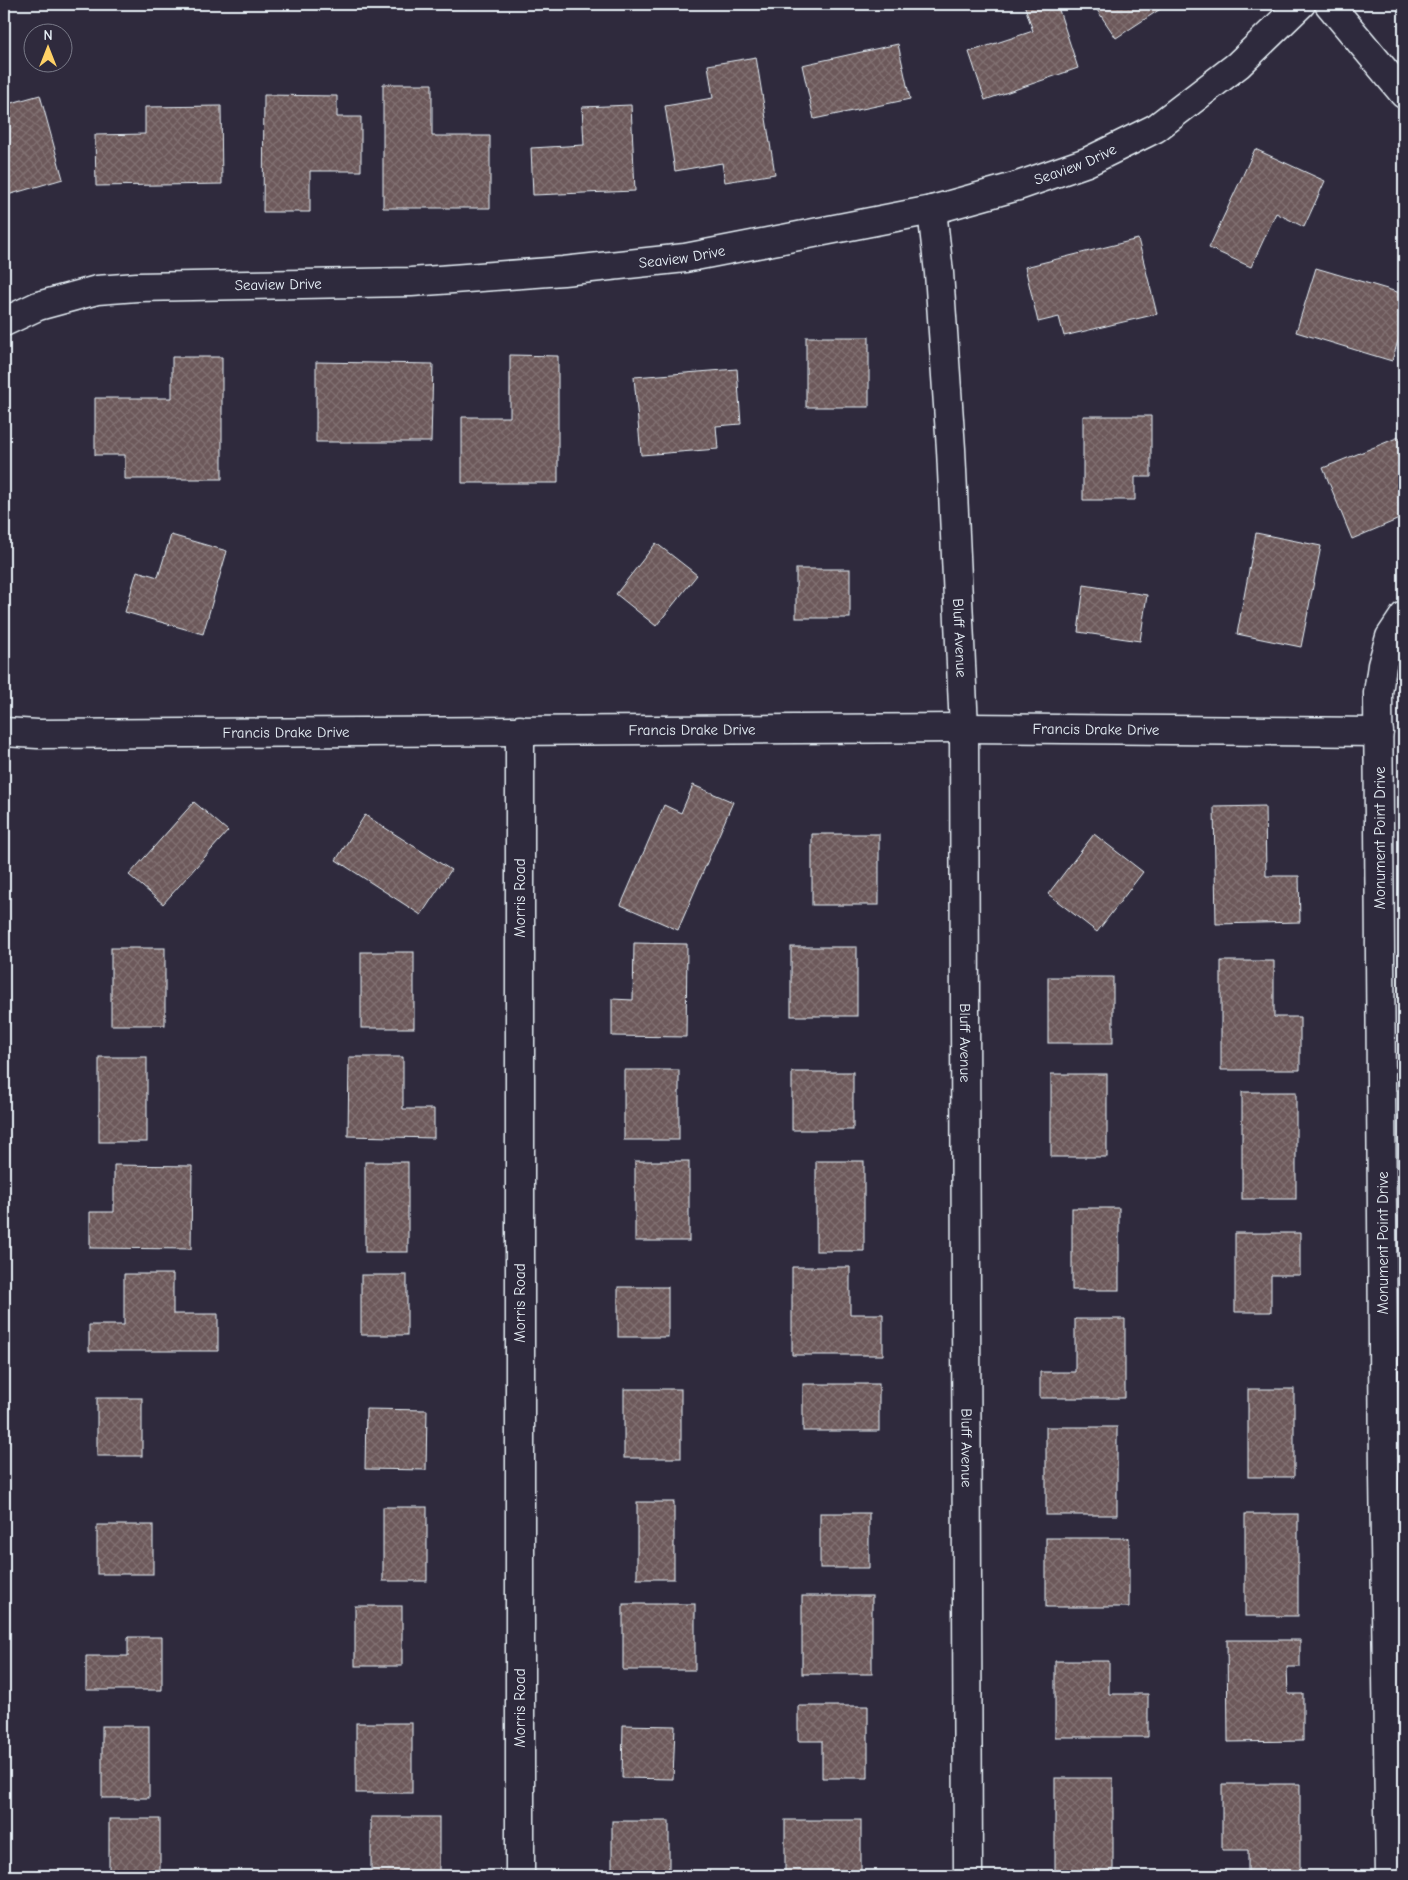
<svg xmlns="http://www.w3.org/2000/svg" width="1408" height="1880" font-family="'Comic Neue',sans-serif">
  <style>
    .building { fill: url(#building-cross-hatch); stroke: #e8f1f8 }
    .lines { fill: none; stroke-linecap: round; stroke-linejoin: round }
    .minor-casing { stroke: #e8f1f8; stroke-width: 31 }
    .minor { stroke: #2f2a3d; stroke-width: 28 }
    .labels { text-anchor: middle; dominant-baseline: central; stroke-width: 4; stroke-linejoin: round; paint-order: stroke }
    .street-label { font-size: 15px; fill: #e8f1f8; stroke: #2f2a3d }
  </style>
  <defs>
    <pattern id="building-cross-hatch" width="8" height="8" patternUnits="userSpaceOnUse" patternTransform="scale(1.25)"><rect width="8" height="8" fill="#6c595a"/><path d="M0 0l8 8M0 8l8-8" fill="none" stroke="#817172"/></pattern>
  </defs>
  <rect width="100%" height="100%" fill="#2f2a3d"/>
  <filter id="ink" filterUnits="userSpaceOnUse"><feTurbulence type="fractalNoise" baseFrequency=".02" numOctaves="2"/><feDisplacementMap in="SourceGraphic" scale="10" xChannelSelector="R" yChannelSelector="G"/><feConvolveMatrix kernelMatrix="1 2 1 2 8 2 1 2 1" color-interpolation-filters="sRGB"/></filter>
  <g filter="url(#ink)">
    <g class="building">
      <rect x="423" y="4" width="43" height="4"/>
      <path d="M1024,4H1057L1078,68L985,100L969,52L1033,31Z"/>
      <path d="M1093,4H1168L1116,38Z"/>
      <path d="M898,44L910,99L814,119L802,65Z"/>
      <path d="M756,57L775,174L725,182L722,163L675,171L665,106L713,98L708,65Z"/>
      <path d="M383,84H432V136H490V208H383Z"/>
      <path d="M40,95L63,179L4,196V105Z"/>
      <path d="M264,95L337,96V117H361V171H310V212H263Z"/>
      <path d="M631,105L635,191L533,195L531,148L584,145L582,107Z"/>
      <path d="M221,106L222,184L96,186L95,135L145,134V107Z"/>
      <path d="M1255,149L1325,181L1304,227L1276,213L1251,267L1209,248Z"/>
      <path d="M1138,239L1157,314L1064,336L1059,317L1038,322L1025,267Z"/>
      <path d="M1316,268L1404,294V321L1392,361L1296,332Z"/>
      <rect x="806" y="337" width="63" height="70"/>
      <path d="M510,355L558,356V483H462V417H510Z"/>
      <path d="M172,357H222V479H125V455H95V398H172Z"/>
      <path d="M316,362L433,364L431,442H316Z"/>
      <path d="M737,369L741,424L716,426L718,449L641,455L634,377Z"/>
      <path d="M1083,416H1151V477H1135V500H1083Z"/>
      <path d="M1399,437L1404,450V517L1352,539L1323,468Z"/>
      <path d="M1256,533L1321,546L1301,647L1237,634Z"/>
      <path d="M171,535L227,551L203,634L125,612L137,571L158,577Z"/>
      <path d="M656,543L697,575L656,626L616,594Z"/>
      <rect x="796" y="569" width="54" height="49"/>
      <path d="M1084,585L1147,595L1140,641L1078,632Z"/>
      <path d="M693,785L733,802L678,930L621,905L664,805L681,813Z"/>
      <path d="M194,802L228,831L163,904L129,875Z"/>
      <path d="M1265,806L1266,876H1299L1300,922L1216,924L1214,807Z"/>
      <path d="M365,815L451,870L421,915L336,860Z"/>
      <rect x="812" y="834" width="67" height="71"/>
      <path d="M1094,834L1143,872L1097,932L1048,894Z"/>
      <path d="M634,943L687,944L686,1037L612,1036V999L633,1000Z"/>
      <rect x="791" y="947" width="66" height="69"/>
      <rect x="111" y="948" width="54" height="77"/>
      <rect x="361" y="952" width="53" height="76"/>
      <path d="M1221,961H1274V1017H1300V1070H1221Z"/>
      <rect x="1048" y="977" width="65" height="66"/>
      <rect x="99" y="1057" width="48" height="85"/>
      <path d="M349,1057H403V1109H434V1138L348,1136Z"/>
      <rect x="624" y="1070" width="55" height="70"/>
      <rect x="792" y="1072" width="61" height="58"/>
      <rect x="1051" y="1074" width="56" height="83"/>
      <rect x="1242" y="1092" width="54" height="107"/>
      <rect x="635" y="1161" width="54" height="80"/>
      <rect x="816" y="1161" width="48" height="90"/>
      <rect x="365" y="1162" width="43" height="90"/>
      <path d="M114,1165L192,1166L191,1249L90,1248V1212H114Z"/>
      <rect x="1072" y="1208" width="47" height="82"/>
      <path d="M1235,1233H1300V1275H1271V1312H1235Z"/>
      <path d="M792,1267H850V1314H883V1355H792Z"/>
      <path d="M124,1274H173V1314H218V1351H89V1325H124Z"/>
      <rect x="361" y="1275" width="46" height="60"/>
      <rect x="618" y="1287" width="50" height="50"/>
      <path d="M1075,1319H1125V1398H1040V1372H1075Z"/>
      <rect x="803" y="1384" width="76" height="47"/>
      <rect x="624" y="1389" width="57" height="69"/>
      <rect x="1248" y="1389" width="46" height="88"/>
      <rect x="97" y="1398" width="45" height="58"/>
      <path d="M366,1409L427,1410L426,1470L365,1469Z"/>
      <rect x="1046" y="1427" width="71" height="88"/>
      <rect x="637" y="1502" width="37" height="77"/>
      <rect x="383" y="1507" width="44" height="74"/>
      <rect x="820" y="1513" width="49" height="55"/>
      <rect x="1245" y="1514" width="53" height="102"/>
      <rect x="97" y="1525" width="56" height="49"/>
      <rect x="1046" y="1538" width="83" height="69"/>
      <rect x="802" y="1596" width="70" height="78"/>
      <rect x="623" y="1604" width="72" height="66"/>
      <rect x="355" y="1606" width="47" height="60"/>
      <path d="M128,1637H162V1690H86V1656H128Z"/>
      <path d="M1227,1640H1300V1667H1287L1288,1694H1303V1741L1228,1742Z"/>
      <path d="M1055,1661H1109V1694H1148V1737H1055Z"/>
      <path d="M798,1706H868V1778H822V1741H798Z"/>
      <rect x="356" y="1723" width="56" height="70"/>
      <path d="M623,1725L675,1726L673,1779L622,1778Z"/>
      <rect x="102" y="1726" width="47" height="72"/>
      <rect x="1055" y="1778" width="58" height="95"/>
      <path d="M1222,1784H1300V1876H1248V1850H1222Z"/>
      <rect x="371" y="1817" width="68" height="59"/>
      <rect x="109" y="1819" width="51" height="57"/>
      <rect x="785" y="1820" width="76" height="56"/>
      <rect x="612" y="1821" width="57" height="55"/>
    </g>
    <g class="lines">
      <g class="minor-casing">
        <g id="minor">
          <path d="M1329,4L1404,94"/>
          <path id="s1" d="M932,210L939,273L951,449L964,728L968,1876"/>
          <path id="s2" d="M4,322L38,306L97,290L137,287L411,282L563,271L685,258L932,210L1018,186L1087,162L1156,128L1238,65L1301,4"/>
          <path d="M520,730V1876"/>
          <path id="s3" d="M4,732L38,734L964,728L1379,732"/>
          <path d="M1390,1876L1384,1474L1378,693L1382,665L1390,637L1404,616"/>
        </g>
      </g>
      <use href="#minor" class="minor"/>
    </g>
  </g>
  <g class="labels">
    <g class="street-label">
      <text stroke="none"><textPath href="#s2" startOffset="1090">Seaview Drive</textPath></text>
      <text stroke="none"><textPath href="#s2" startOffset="685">Seaview Drive</textPath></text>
      <text stroke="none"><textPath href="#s2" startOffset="280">Seaview Drive</textPath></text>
      <text stroke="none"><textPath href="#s1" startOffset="429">Bluff Avenue</textPath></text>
      <text stroke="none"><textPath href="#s3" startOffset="688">Francis Drake Drive</textPath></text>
      <text stroke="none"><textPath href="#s3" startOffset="1092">Francis Drake Drive</textPath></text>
      <text stroke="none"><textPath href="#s3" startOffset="282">Francis Drake Drive</textPath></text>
      <text transform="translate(1380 838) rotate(-90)">Monument Point Drive</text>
      <text transform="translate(520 898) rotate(-90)">Morris Road</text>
      <text stroke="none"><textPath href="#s1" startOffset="834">Bluff Avenue</textPath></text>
      <text transform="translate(1383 1243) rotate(-90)">Monument Point Drive</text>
      <text transform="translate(520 1303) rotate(-90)">Morris Road</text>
      <text stroke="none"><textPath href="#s1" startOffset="1239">Bluff Avenue</textPath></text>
      <text transform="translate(520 1708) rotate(-90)">Morris Road</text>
    </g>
  </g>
  <rect width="1408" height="1880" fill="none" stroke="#2f2a3d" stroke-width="20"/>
  <rect x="10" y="10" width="1388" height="1860" fill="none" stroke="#e8f1f8" stroke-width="2" filter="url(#ink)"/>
  <g transform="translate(48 48)"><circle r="24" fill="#2f2a3d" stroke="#797a88"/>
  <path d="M0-4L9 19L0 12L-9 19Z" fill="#ffd166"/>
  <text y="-8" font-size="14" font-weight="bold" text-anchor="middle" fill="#e8f1f8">N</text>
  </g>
</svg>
